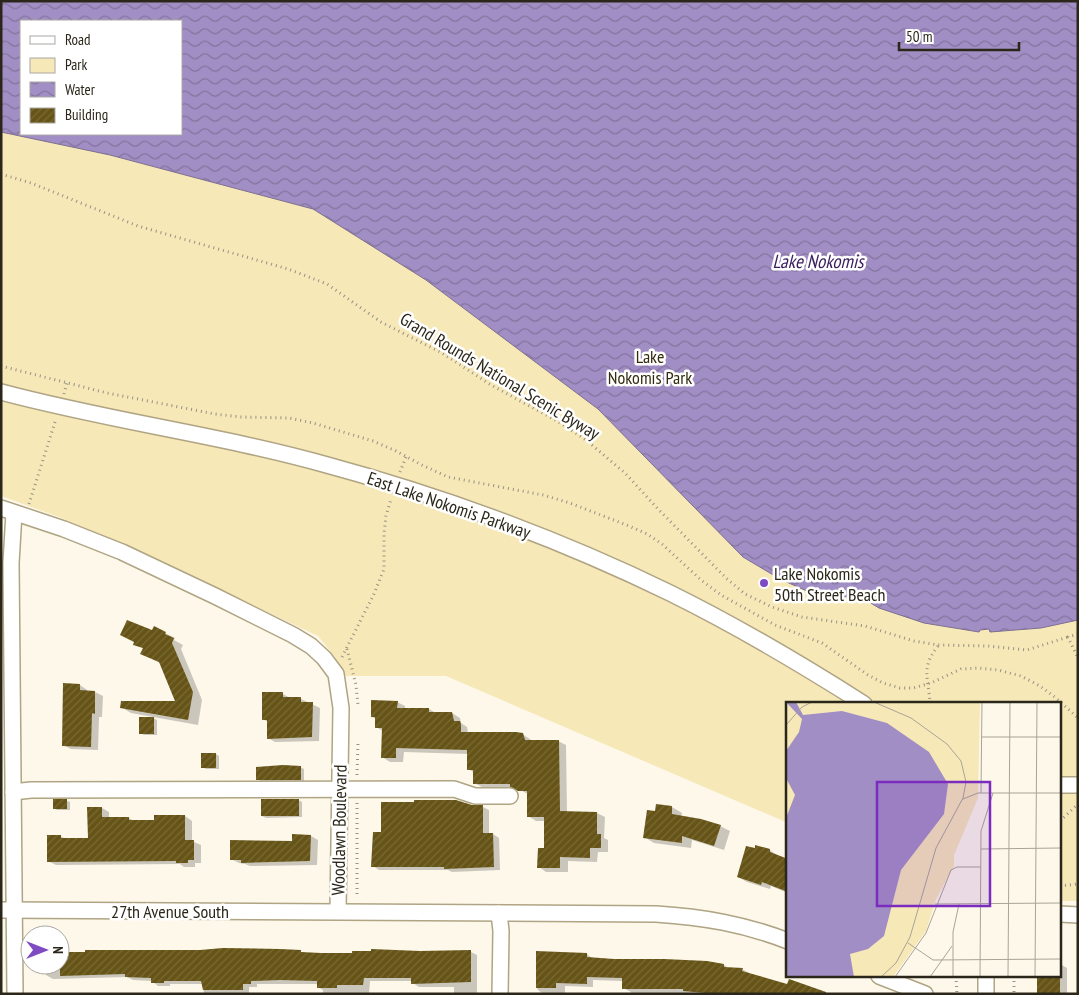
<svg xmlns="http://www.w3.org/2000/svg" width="1079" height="995" font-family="'PT Sans Narrow',sans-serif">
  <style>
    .green { fill: #f7e8b8; fill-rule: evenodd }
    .water { fill: url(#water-waves); stroke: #7d6f91; fill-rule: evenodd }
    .shadow { fill: #0003 }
    .building { fill: url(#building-hatch) }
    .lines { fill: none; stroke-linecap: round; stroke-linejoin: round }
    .minor-casing { stroke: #afa483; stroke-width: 18 }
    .path { stroke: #979285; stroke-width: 3; stroke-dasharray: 1 4; stroke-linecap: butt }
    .minor { stroke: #fff; stroke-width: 15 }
    .poi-dot { fill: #7f4bc3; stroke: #fff; stroke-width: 2 }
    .labels { text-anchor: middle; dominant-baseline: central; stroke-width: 5; stroke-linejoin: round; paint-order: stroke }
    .park-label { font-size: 18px; fill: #342b0f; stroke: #fff }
    .street-label { font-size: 18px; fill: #2a2619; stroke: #fff }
    .poi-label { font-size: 18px; fill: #2a2619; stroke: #fff; text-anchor: start }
    .water-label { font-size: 19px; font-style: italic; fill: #3d2061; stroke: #fff }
    .inset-road { fill: none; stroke: #a9a496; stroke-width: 1 }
    .view { fill: #7b2cbf; fill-opacity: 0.15; stroke: #7b2cbf; stroke-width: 2.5 }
    .inset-edge { fill: none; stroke: #2a2619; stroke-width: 2.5 }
  </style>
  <defs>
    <pattern id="water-waves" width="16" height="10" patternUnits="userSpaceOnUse" patternTransform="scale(1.25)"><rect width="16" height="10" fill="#a18ec4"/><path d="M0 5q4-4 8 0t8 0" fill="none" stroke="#83749e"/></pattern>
    <pattern id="building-hatch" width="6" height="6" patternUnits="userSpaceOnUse" patternTransform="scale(1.25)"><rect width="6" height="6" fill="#665416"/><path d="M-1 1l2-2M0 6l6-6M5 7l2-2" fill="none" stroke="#786937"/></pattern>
  </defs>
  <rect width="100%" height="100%" fill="#fdf8ea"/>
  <path class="green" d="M1,1H1078V901H1060V704H788V823L446,676H345L335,657L318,636L117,541L59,517L1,496ZM21,21H181V134H21Z"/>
  <path class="water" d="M1,1H1078V620L1041,628L990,632L989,629L980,630L979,632L924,623L879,608L864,599L855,597L818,596L780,579L743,557L598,409L426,280L313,209L110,155L1,132ZM21,21H181V134H21Z"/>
  <g class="shadow">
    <path d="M155,628L175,638L174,640L183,645L181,649L202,700L198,725L131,713L121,707L176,703L160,663L152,659L144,649L135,644L152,632Z"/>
    <path d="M80,685L87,690V691L95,692L103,696L102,717H99L98,750L71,749L63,745Z"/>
    <path d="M283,694L290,698L301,699L320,708L319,741L275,742L268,738V722L263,719Z"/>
    <path d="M397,702L405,706V709H429L436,713H452L460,718L461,723L467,727L468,733L522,734L530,739L531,741H558L566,745L567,812L597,813L605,817L604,838L608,840V852H598L597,862L568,861V872H546L539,867L545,849V821H536L528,816V794L514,787H482L474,783V773L469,769V754L404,752L403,762H390L382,757L383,731L376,727V719L372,717Z"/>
    <path d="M153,718L157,720V735H144L140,733Z"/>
    <path d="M216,754L219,756V769H206L203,767Z"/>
    <path d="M300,767L304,769V781H261L258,779Z"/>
    <path d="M298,800L302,802V817L266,818L262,816Z"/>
    <path d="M54,801H67L70,802V810H57L54,808Z"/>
    <path d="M472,806L483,807L489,810V834H493L499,838L500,870L452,872L448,870H379L373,866L382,833Z"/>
    <path d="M657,806L672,807L682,813L681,817L720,826L730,831L724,850L692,840L691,848L654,843L644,837L656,813Z"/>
    <path d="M102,808L109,812V818H129L134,821H156L185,816L192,821V841L201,845V863H195V867H184L180,864L56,865L48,861L60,836L66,839H89Z"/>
    <path d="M311,836L318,840L317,865L250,866L245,864L239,863L231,859Z"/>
    <path d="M770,850L778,856L788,860V893L771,886L770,889L747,882L738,877Z"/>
    <path d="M300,951L304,954L471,952L477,955V994H454V987H419L413,983V981H370L369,994H323V990L318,987V984H257V987H249V994H204L203,984H170V986H158L152,981L133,980L127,977L53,979L46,975V965H60V954Z"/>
    <path d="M587,954L593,959L724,965L730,969H742L749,973L748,974L813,994H631V992L623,988V981L593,980V987L565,986V994H543L538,990L537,988Z"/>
    <path d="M1060,964L1067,968V994H1038V976H1060Z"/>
  </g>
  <g class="building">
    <path d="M127,620L152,630L154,626L166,632L165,634L174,638L172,643L193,692L188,720L120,708L121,701H175L159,662L140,654L143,648L133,645L134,642L120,635Z"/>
    <path d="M63,683L80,684V690L95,691V714L92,713L91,747L62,746Z"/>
    <path d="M262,692H283V697H301V702H313L312,737L267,739V720H262Z"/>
    <path d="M371,700L398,701L397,708H429V712H452L454,721H460L461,724V732H516L523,733L525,740H559L560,811L597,812V834H601V848H590V858L560,857V868H537L538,848H544V817H527V791H518L510,787V784H473V770H467V750L396,748V758H381L382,728H375V717H371Z"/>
    <rect x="139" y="717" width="15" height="17"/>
    <rect x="201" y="753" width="15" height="15"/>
    <path d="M283,765L301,766V780H256V767Z"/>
    <rect x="53" y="799" width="14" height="10"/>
    <rect x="261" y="799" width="38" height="17"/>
    <path d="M414,800H456L472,805H483V833H493L494,867L444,869V867H371L373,832H381V802H414Z"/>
    <path d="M656,804L672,806V814L701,819L721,825L714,846L682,836V843L643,838L647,810L655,811Z"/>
    <path d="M87,807H102V817H129V820H154V815H185V840H194V860H188V863H176V861L47,862V835H61V838H88Z"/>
    <path d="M292,834L311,835L310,861L241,863V860H230V840L292,841Z"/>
    <path d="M755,845L770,849V852L788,859V892L762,882L761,885L737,877L746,846L755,848Z"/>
    <path d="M223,948L280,949L301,950V952L321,953H352V951H371V949L420,951L471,950V982L411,984V978H364L363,985H337V988H317V981L280,980L251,981V984H243V990H203L201,981H164V983H151V978L125,977V974L60,976V952H85V950H200Z"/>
    <path d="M536,951L587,953V957L614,959H664L707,961L724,964V967L743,968L742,971L787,984L789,979L826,992V994H716L683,991V989H622V978L587,977V984L556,983V988H536Z"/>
    <rect x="1037" y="976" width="23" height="18"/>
  </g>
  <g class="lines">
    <g class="minor-casing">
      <g id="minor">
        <path d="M1,392C109,421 220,435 327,465C445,497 561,540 670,593C737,626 801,664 864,704"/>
        <path d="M1,508L64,529L122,552L215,596L293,635L311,646L324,658L336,674L341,708L338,911"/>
        <path d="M14,513L11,563L15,994"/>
        <path d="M1060,785H1078"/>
        <path d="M13,792L31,790L454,789L475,796H510"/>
        <path d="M1,910L656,914C703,917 744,924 788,941"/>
        <path d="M499,913L501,931L500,994"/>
        <path d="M1060,914L1078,915"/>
        <path d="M879,976L925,994"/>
        <path d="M986,994V976"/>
      </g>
    </g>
    <g class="path">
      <path d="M1,174L31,183L138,226L288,269L327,284L381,322L442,353L491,385L557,421L586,440L625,473L658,509L726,578L745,594L772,607L802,617L865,626L914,641L938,645L988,646L1027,650L1068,637"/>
      <path d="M1,366L107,393L215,414L240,417L289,418L313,423L373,441L396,451L422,465L448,477L543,495L570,503L629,526L647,534L662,544L701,580L721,595L775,625L822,643L868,675L883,683L900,688H913L931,683L961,669L978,668L998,670L1021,676L1040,686L1056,698L1078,718"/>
      <path d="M64,394L67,382"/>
      <path d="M400,472L406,457"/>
      <path d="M29,504L56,419"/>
      <path d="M1078,634L1068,637L1078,658"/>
      <path d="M347,649L356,685L358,705"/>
      <path d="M342,657L374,594L384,569V534L386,516L391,499"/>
      <path d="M930,704C929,679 920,668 938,646"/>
      <path d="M357,775L358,743"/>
      <path d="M1060,821L1078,804"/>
      <path d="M1060,886L1078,884"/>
      <path d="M357,894V803"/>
      <path d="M956,976L957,994"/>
      <path d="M1014,976V994"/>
    </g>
    <use href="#minor" class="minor"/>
  </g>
  <circle class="poi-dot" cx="764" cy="583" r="5"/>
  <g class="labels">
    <g class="park-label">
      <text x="650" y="356">Lake<tspan x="650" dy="21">Nokomis Park</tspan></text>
    </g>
    <g class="street-label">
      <text transform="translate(500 376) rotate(31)">Grand Rounds National Scenic Byway</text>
      <text transform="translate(449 505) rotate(19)">East Lake Nokomis Parkway</text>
      <text transform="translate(339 830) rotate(-89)">Woodlawn Boulevard</text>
      <text x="170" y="911">27th Avenue South</text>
    </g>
    <g class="poi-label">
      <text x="774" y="573">Lake Nokomis<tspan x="774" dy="21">50th Street Beach</tspan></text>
    </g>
    <g class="water-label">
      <text x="818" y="261">Lake Nokomis</text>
    </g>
  </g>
  <g transform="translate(786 702)">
    <rect width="275" height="275" fill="#fdf8ea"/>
    <path d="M0,0H194L192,96L168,153V164L150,197L140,229L107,275H0Z" fill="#f7e8b8"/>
    <path d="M105,0H119L118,4L140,17L147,16L148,21L142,24L109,5L104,13L91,8L102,6Z" fill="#f7e8b8"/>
    <path d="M0,0H10L17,13L56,9L101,21L143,50L162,82L158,112L115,168L98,234L82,247L64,252L68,275H0V116L9,93L0,76V49L13,30L16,17Z" fill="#a18ec4"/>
    <path class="inset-road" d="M88,0L125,16L161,42L175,59L180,80L177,96L150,146L124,235L110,261L95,275M0,23L16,5L26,0M196,35H275M195,91L196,0M177,97L192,91H275M195,147L275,146M149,202L275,201M122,241L147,258L275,257M109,275L140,231L165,168L171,165H195M144,275L166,244M167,275V230L173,202M194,275L195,129L207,91M222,275L224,0M249,275L251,0"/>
    <path class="view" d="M91,80H204V204H91Z"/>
    <rect width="275" height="275" class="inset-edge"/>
  </g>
  <rect width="1079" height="995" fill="none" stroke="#2a2619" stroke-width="5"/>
  <rect x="20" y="20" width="162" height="115" fill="#ffffff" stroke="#aaa8a3"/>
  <rect x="30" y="36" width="25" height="8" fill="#ffffff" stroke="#aaa8a3"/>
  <text x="65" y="45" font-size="15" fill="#2a2619">Road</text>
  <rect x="30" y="58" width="25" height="15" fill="#f7e8b8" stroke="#aaa8a3"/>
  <text x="65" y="70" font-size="15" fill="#2a2619">Park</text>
  <rect x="30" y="82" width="25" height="15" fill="url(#water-waves)" stroke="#aaa8a3"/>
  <text x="65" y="95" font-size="15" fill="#2a2619">Water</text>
  <rect x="30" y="108" width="25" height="15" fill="url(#building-hatch)" stroke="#aaa8a3"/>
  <text x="65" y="120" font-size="15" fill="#2a2619">Building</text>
  <g transform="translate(45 950) rotate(90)"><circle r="24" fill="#ffffff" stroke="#aaa8a3"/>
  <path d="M0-4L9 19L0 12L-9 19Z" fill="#7f4bc3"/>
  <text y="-8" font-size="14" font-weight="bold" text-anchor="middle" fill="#2a2619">N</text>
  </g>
  <path d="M899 42v8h120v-8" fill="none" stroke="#2a2619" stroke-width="2.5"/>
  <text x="906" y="42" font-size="15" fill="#2a2619" stroke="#ffffff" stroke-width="4" paint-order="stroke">50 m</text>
</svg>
